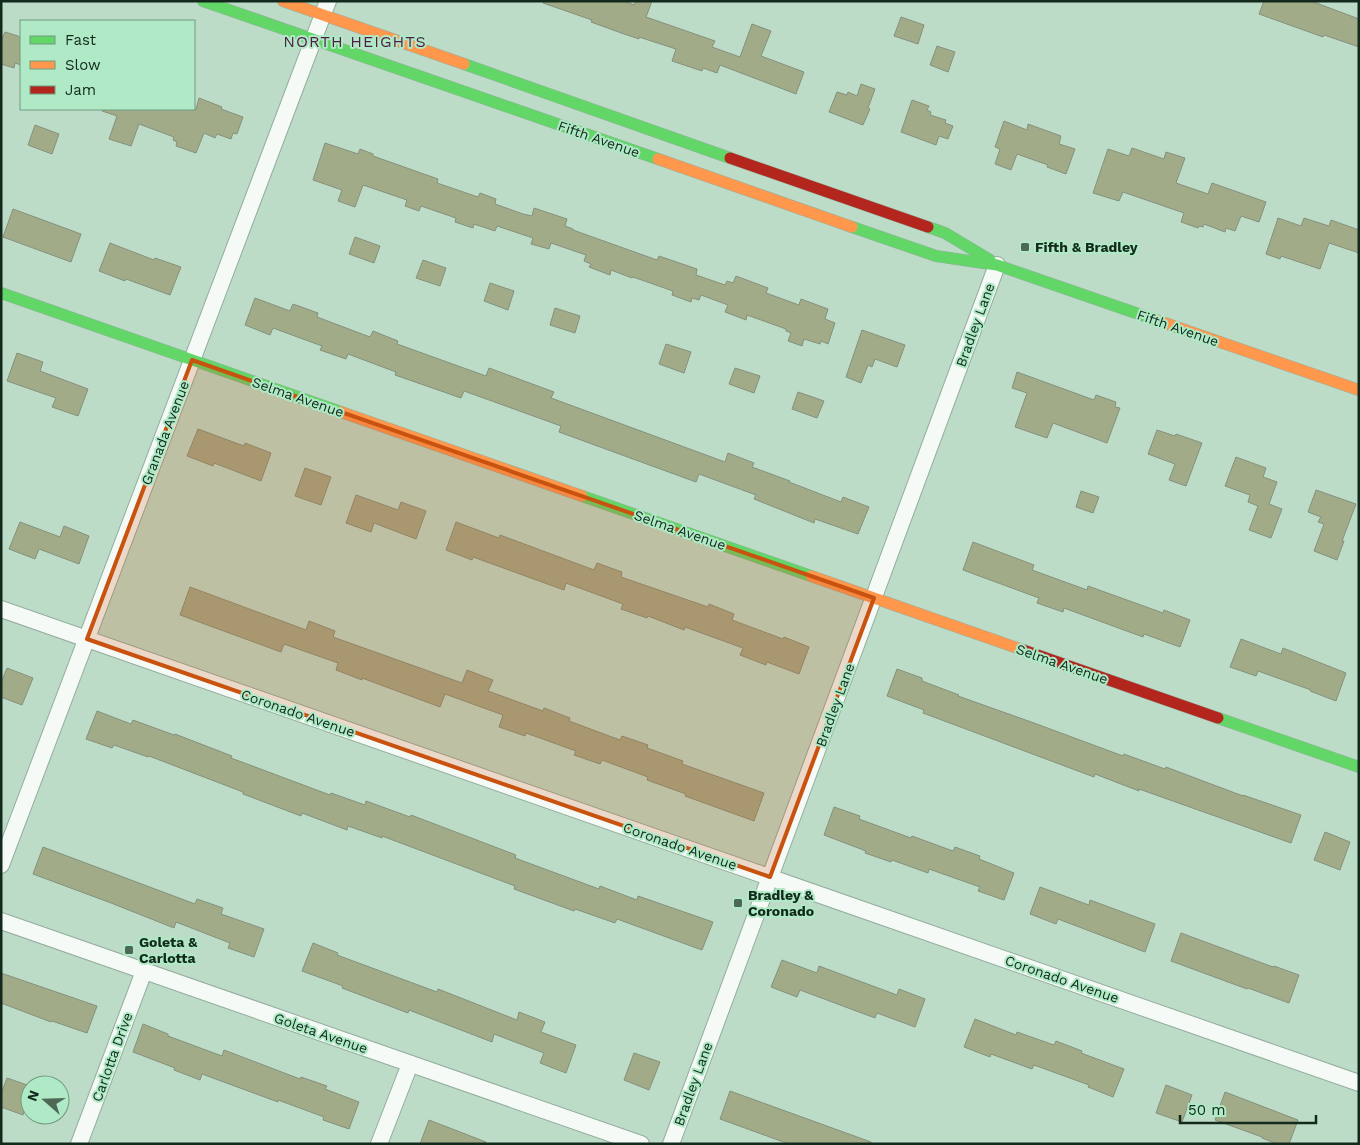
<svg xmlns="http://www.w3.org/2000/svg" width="1360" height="1145" font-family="'Work Sans',sans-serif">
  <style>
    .building { fill: #a2ab88; stroke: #84917d }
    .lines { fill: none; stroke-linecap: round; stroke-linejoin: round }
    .street-casing { stroke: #94ad9e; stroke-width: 18 }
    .fast-casing { stroke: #94ad9e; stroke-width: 12 }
    .slow-casing { stroke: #94ad9e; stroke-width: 12 }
    .jam-casing { stroke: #94ad9e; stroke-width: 12 }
    .street { stroke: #f5faf7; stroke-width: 16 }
    .fast { stroke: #63d668; stroke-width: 11 }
    .slow { stroke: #ff974d; stroke-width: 11 }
    .jam { stroke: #b3261e; stroke-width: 11 }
    .marked { fill: #c8520e; fill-opacity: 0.2; stroke: #c8520e; stroke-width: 4; stroke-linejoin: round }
    .poi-dot { fill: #4e6858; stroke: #afe9c5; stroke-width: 2 }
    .labels { text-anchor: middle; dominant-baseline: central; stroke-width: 4; stroke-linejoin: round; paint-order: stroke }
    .street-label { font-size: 14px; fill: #12291c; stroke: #afe9c5 }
    .poi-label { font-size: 14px; font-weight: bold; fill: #12291c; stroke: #afe9c5; text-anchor: start }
    .quarter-label { font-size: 16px; letter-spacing: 1px; fill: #531c47; stroke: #afe9c5 }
  </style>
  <rect width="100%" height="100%" fill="#bcdcc8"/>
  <g class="building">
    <path d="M544,1H624L634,5L636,1H652L646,17L715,41L712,47L740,57L752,24L771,31L761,56L804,72L796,94L720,65L717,73L703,68L702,71L672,61L676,49L639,37V39L624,34L591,22L592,20L543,3Z"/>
    <path d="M1264,1H1311L1359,19V47L1324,35L1323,37L1259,14Z"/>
    <path d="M901,17L924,25L918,44L894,36Z"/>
    <path d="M5,32L21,37V65L15,63L14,68L1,64V41Z"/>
    <path d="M937,46L955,52L948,72L930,65Z"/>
    <path d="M861,84L875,89L868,108L870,109L863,125L829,112L837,92L847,95L848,92L857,96Z"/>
    <path d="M199,98L222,107L221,109L243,117L237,134L233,133L231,139L217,134L215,138L204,133L196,153L176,146L177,142L173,140L174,137L139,124L131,146L109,139L117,116L102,111L103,109H196Z"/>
    <path d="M912,100L929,106L927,110L931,112L930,115L946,120L945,123L953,126L948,139L939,136L936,145L901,132Z"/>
    <path d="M1004,121L1027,130L1028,124L1061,136L1059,144L1075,149L1066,174L1047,167L1048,165L1017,154L1011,170L995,164L1000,149L995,147Z"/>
    <path d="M35,125L59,134L52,154L28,145Z"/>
    <path d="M325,143L358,154L360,149L373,154V156L438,179L437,183L478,197L480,193L496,199L495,204L523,214L532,216L534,208L567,219L565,226L573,229V230L657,260L659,256L697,269L696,275L725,285L727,281L733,283L736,276L768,288L766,293L799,305L801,299L828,309L825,319L835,323L828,344L821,341L820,344L804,339L802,346L788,341L791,333L786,331V329L747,315L746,320L725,312L728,305L701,295L699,300L692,298L691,302L672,295L673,291L633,277L632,278L611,270L610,275L589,267L591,264L584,261L586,255L551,243L549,249L531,244L533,238L497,226L495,231L474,224L473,228L455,222L456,218L421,206L419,211L405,206L407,200L363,185L355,207L338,201L342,190L313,180Z"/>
    <path d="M1132,148L1164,159L1166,152L1185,158L1176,183L1208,194L1212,183L1266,202L1259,222L1241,216L1235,231L1226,228L1225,232L1204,224L1203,227L1199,226L1198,228L1181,222L1184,213L1123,192L1119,201L1093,193L1108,149L1129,156Z"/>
    <path d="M13,209L81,234L71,262L3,237Z"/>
    <path d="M1278,218L1301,226L1304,218L1329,226L1331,220L1359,230V253L1329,243L1320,269L1281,256L1280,259L1266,254Z"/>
    <path d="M355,237L380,246L374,263L349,254Z"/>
    <path d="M110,243L154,260L155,258L181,267L170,295L126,279L125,281L99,271Z"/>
    <path d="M423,260L446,268L440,286L416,278Z"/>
    <path d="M490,283L514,291L508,310L484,301Z"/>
    <path d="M255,298L290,311L293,304L318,313L317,317L370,337L373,331L398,341L397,344L486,376L489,368L554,392L551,398L725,462L728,453L754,463L752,467L790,481L789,482L841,502L843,497L869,507L858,534L815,519L814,523L754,499L756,495L699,474L696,482L559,432L561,426L464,391L461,398L395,375L396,372L348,354L346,359L320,350L322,346L273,328L270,335L245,325Z"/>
    <path d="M555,308L580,316L575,333L550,325Z"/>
    <path d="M862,330L905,345L897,367L875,359L872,367L868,365L861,383L846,377Z"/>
    <path d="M666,344L691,352L684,373L659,364Z"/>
    <path d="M17,353L43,362L40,371L88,389L78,416L52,407L56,398L7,381Z"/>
    <path d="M735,368L760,376L754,393L729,384Z"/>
    <path d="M1017,372L1094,400L1096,395L1116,402L1115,407L1120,408L1107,443L1053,423L1047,438L1015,427L1027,393L1012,388Z"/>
    <path d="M798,392L824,401L817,418L792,409Z"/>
    <path d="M198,429L244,446L245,443L271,453L261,481L214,463L213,466L187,456Z"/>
    <path d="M1157,430L1175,436L1176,434L1202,443L1186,486L1169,480L1175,464L1148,454Z"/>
    <path d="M1236,457L1266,468L1263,477L1277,482L1269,504L1282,509L1271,538L1249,530L1258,506L1248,502L1250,495L1225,486Z"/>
    <path d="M305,468L331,477L321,505L295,496Z"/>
    <path d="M1316,490L1356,504L1342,541H1344L1337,560L1314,551L1324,524L1318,522L1321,517L1308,512Z"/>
    <path d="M1081,491L1099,497L1093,513L1076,507Z"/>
    <path d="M356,495L398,510L401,502L426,511L416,539L374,523L371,532L346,523Z"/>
    <path d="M20,522L60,537L64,526L89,536L79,564L39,549L35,559L9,549Z"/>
    <path d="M456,522L499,538L500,535L594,570L597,563L622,572L621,577L708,607L709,604L734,614L732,620L783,639L784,637L809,647L799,674L767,662L766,665L740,655L743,648L685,627L684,630L648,616L647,618L621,609L623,604L566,583L564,590L473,557L472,560L446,550Z"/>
    <path d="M973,542L1034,565L1032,570L1087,590L1088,586L1163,613L1164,610L1190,620L1180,647L1144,634L1143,637L1064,608L1063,612L1037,603L1039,598L963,570Z"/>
    <path d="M190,587L306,630L309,621L335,631L333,637L462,683L467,670L493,680L488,691L543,711L544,708L570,718L569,721L620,740L622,736L648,745L647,748L683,761L682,764L764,793L754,821L685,796L686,794L647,780L648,777L602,760L600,764L574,755L576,751L526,733L525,736L499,727L503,715L445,694L440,707L362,678V680L336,670L338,663L284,644L281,652L180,615Z"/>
    <path d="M1241,639L1281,654L1283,648L1346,673L1336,701L1310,691L1311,690L1258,671L1256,676L1230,667Z"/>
    <path d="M7,668L33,678L22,705L1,697V683Z"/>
    <path d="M897,669L922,678V681L959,695L958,696L1034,723L1123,756L1124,754L1165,769L1166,767L1243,796V795L1301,815L1291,843L1139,789V791L1095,774L1094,777L923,713L924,710L887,696Z"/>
    <path d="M97,711L131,724L133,720L174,735L175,734L232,756L231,758L330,795L331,793L365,805L366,801L410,817L411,815L516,855L515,858L599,889L600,886L637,900L638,896L713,922L702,950L617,919L615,923L575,909L574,911L514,889L515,886L382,836V838L348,826L347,830L302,813L301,816L243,794V792L149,756L148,757L114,745L112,748L86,739Z"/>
    <path d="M834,807L860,816L859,819L911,838L912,836L953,851L955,847L980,856L979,859L1014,873L1004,900L978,891L980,887L929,869L928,873L892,860L891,862L865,853L866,851L824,835Z"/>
    <path d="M1325,832L1350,842L1340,870L1314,860Z"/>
    <path d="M43,847L195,904L197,899L223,908L221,914L264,929L254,957L228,948L230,943L176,922L174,928L111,903L33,874Z"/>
    <path d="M1040,887L1089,905L1090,900L1155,924L1145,952L1058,919L1056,924L1030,914Z"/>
    <path d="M1181,933L1273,967L1274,966L1299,975L1289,1003L1248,988L1247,989L1171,961Z"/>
    <path d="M313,943L338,953L337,955L437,992L438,989L517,1020L519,1012L545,1022L541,1032L576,1045L566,1073L540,1063L544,1053L494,1034L492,1042L409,1010L408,1013L342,988L343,986L302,971Z"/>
    <path d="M782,960L817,973L819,966L897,995L899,989L925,999L915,1027L877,1013L875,1018L800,990L797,997L771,987Z"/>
    <path d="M1,973L97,1006L87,1033L52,1021L51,1022L1,1003Z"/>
    <path d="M975,1019L1016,1035L1017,1032L1054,1045L1056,1041L1082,1051L1081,1053L1124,1069L1113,1097L1088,1087L1089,1085L1034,1065L1032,1069L991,1054L990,1057L964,1047Z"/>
    <path d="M143,1024L168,1034V1036L222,1056L224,1050L300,1079L301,1077L327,1086L325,1089L359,1102L349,1129L323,1120L324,1117L278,1100V1102L202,1074L200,1080L174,1070L175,1068L133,1052Z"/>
    <path d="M634,1053L660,1062L649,1090L624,1080Z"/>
    <path d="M7,1078L30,1086V1095L23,1115L1,1107V1094Z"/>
    <path d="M1166,1085L1192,1095L1182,1122L1156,1113Z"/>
    <path d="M730,1091L871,1142V1144H789L720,1119Z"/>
    <path d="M1225,1092L1298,1120L1289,1144H1277L1262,1138V1137L1215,1120Z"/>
    <path d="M429,1120L486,1142V1144H420Z"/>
  </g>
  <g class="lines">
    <g class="street-casing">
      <g id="street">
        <path d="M1,609L1359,1083"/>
        <path d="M1,865L328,1"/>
        <path d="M1,921L641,1144"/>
        <path d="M79,1144L144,971"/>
        <path d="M379,1144L410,1064"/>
        <path d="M671,1144L997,265"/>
      </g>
    </g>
    <g class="fast-casing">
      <g id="fast">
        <path d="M203,1L658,159"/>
        <path d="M464,64L730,158"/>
        <path d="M852,227L936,256L997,265L1156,320"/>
        <path d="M928,227L945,233L990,260"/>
        <path d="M1,293L341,412"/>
        <path d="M582,496L811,576"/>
        <path d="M1218,718L1359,767"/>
      </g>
    </g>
    <g class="slow-casing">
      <g id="slow">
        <path d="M283,1L464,64"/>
        <path d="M658,159L852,227"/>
        <path d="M1156,320L1359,390"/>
        <path d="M341,412L582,496"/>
        <path d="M811,576L1023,650"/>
      </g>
    </g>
    <g class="jam-casing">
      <g id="jam">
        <path d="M730,158L928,227"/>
        <path d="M1023,650L1218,718"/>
      </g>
    </g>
    <use href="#street" class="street"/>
    <use href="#fast" class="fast"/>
    <use href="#slow" class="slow"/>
    <use href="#jam" class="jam"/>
  </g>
  <path class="marked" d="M192,360L874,598L770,877L87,639Z"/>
  <g class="poi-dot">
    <rect x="1020" y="242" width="10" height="10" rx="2.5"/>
    <rect x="733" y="898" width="10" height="10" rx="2.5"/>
    <rect x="124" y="945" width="10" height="10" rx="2.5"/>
  </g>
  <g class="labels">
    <g class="street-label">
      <text transform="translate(599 139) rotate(19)">Fifth Avenue</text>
      <text transform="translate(975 325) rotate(-70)">Bradley Lane</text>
      <text transform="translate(1178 328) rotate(19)">Fifth Avenue</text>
      <text transform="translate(298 397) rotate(19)">Selma Avenue</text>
      <text transform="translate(165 433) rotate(-69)">Granada Avenue</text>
      <text transform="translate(680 530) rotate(19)">Selma Avenue</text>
      <text transform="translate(1062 664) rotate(19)">Selma Avenue</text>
      <text transform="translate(835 705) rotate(-70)">Bradley Lane</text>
      <text transform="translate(298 713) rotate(19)">Coronado Avenue</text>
      <text transform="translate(680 846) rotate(19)">Coronado Avenue</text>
      <text transform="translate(1062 979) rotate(19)">Coronado Avenue</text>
      <text transform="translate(321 1033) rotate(19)">Goleta Avenue</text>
      <text transform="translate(112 1057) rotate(-70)">Carlotta Drive</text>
      <text transform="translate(693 1084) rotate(-70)">Bradley Lane</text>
    </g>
    <g class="poi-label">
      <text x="1035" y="247">Fifth &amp; Bradley</text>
      <text x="748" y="895">Bradley &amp;<tspan x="748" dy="16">Coronado</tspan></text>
      <text x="139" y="942">Goleta &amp;<tspan x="139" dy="16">Carlotta</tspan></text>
    </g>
    <g class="quarter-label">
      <text x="355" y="41">NORTH HEIGHTS</text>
    </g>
  </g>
  <rect width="1360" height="1145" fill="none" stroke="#12291c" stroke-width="5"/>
  <rect x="20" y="20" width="175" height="90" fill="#afe9c5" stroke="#709c81"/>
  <rect x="30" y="36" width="25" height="8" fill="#63d668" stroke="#709c81"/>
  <text x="65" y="45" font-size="15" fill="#12291c">Fast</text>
  <rect x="30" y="61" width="25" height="8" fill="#ff974d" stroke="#709c81"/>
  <text x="65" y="70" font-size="15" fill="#12291c">Slow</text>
  <rect x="30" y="86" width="25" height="8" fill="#b3261e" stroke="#709c81"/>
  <text x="65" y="95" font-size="15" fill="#12291c">Jam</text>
  <g transform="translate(45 1100) rotate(290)"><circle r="24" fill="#afe9c5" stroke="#709c81"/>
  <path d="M0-4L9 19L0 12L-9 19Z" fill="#4e6858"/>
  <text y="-8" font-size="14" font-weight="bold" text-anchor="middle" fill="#12291c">N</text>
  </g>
  <path d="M1180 1115v8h136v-8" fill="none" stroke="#12291c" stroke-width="2.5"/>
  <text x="1188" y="1115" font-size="15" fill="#12291c" stroke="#afe9c5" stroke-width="4" paint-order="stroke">50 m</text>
</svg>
